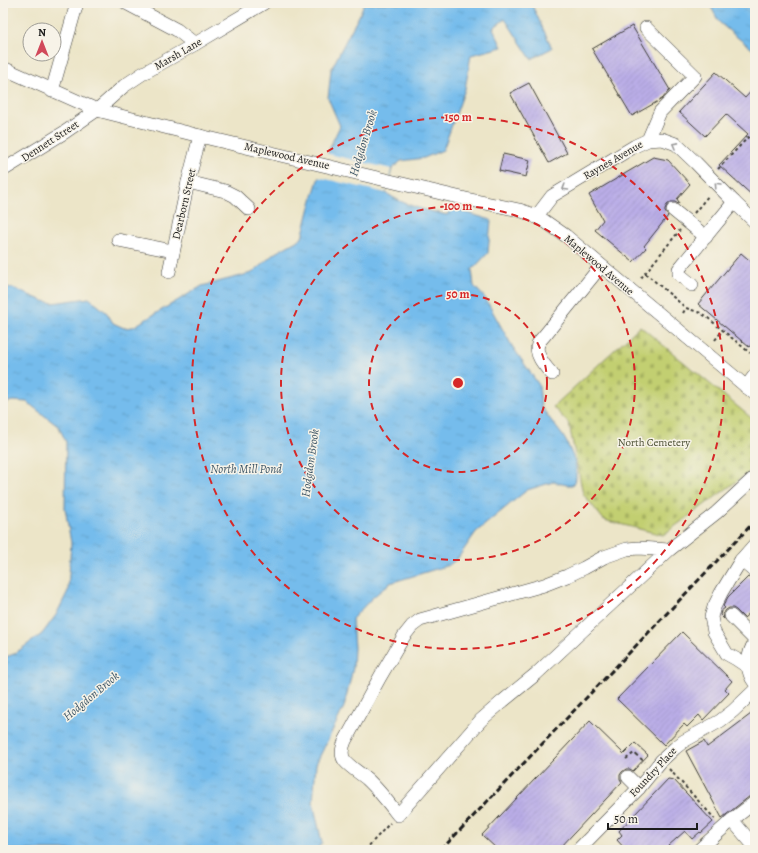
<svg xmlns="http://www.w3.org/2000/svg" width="758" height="853" font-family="Alegreya,serif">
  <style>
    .cemetery { fill: url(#cemetery-stones); stroke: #6f7646 }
    .water { fill: url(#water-ripples); stroke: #486c84 }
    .pier { fill: #ece5c8 }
    .building { fill: url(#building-hatch) }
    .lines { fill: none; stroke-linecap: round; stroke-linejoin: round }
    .minor-casing { stroke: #3b3a36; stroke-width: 14 }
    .path { stroke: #3b3a36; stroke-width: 2; stroke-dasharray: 3 3; stroke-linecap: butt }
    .minor { stroke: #fff; stroke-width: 13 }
    .rail { stroke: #1c1c1c; stroke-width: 3; stroke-dasharray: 6 3; stroke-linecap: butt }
    .oneway { stroke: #999 }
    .ring { fill: none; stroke: #d62828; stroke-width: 2; stroke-dasharray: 7 5 }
    .labels { text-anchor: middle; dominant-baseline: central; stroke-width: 3; stroke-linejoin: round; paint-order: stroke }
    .street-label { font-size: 11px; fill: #1c1c1c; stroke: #f7f3e8 }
    .park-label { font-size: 11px; fill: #4e5236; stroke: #f7f3e8 }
    .water-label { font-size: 12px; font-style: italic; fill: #3b5465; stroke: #f7f3e8 }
    .centre { fill: #d62828; stroke: #f7f3e8; stroke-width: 2 }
    .ring-label { font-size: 12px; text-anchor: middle; font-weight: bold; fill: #d62828; stroke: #f7f3e8; stroke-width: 3; stroke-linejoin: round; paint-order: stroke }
  </style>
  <defs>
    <pattern id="cemetery-stones" width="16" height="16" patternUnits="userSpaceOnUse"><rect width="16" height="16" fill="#c2cf71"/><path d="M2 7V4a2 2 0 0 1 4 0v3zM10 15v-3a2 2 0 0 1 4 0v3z" fill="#a6b161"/></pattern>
    <pattern id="water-ripples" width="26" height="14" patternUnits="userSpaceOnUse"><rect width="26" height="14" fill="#74bcec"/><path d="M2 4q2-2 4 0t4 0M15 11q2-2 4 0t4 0" fill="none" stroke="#64a1ca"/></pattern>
    <pattern id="building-hatch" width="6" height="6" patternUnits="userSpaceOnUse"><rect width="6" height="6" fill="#baade7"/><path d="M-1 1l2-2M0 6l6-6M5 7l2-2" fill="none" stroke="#9f94c6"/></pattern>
  </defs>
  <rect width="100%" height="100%" fill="#f7f3e8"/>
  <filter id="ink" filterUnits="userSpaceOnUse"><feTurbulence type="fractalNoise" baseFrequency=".025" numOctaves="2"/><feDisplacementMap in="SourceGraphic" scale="8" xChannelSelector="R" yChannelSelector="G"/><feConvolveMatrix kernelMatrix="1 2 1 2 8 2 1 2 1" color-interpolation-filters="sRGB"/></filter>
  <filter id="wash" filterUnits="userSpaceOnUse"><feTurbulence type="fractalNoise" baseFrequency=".012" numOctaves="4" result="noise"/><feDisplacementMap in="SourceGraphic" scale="16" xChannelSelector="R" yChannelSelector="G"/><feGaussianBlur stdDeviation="0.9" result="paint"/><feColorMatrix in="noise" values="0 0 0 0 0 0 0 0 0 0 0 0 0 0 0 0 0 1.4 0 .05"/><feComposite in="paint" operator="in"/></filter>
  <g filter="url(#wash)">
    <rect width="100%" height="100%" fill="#ece5c8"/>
    <path class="cemetery" d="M640,326L755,421V468L663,535L604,520L583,494L569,424L553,407Z"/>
    <g class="water">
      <path d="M364,3H531L552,48L531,59L505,19L493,28L502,47L471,55L465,89L443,150L424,158L401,161L392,169L386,193C405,206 425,210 447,215L451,208L491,220L488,253L472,270L474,286L485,298L512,346L539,385L541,407L563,436L567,443L574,459L576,466V478L575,483L572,485H567L553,482L527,490L476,532L458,558L449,565L390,583L372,598L352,619L354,648L353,668L344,707L316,764L313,802L322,843L316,850H3V658L14,654L42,634L56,615L68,591L71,543L65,508L66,442L59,427L27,402L13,401L3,403V286L15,289L43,301L53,303L89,298L107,313L113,323L124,328L133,327L202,286L252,273L275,253L302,238C312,198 321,163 340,126L328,98L331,70L347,38L360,14Z"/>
      <path d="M709,3H755V51L733,34L719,22Z"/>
    </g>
    <path class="pier" d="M325,153L391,169L386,193L317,177Z"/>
    <g id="blocks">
      <g class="building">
        <path d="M632,26L670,90L662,99L632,116L592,49Z"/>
        <path d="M716,72L745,98L755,87V198L719,165L748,134L726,114L705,136L679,112Z"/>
        <path d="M529,83L567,153L549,163L510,93Z"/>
        <path d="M503,154L530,160L526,177L499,171Z"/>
        <path d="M653,157L668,160L690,184L677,199L679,202L678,204L675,202H671L667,205L665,209V212L668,216L644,246L646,248L633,262L595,230L603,220L589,195Z"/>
        <path d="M741,253L755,265V340L749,347L698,304Z"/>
        <path d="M748,577L755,580V608L744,618L736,610L733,608H729L726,610L723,614L724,619L720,615L721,611L725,608L723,606L728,597Z"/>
        <path d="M682,632L732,681L725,689L729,693L703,720L699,715L687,727L684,724L664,745L617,699Z"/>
        <path d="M755,711V793L750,796L722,818L686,751L704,741L707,747Z"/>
        <path d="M590,721L624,754L635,743L648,755L633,771L630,769H626L622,772L620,775V779L622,782L558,850H498L482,835Z"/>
        <path d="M668,779L674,780L713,822L701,833L700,832L692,839L685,831L668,846L672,850H626L617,840L622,835L619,831Z"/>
      </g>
    </g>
  </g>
  <g filter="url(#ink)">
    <use href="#blocks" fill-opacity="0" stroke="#3b3a36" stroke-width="1"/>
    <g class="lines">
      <g class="minor-casing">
        <g id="minor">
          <path d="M126,3L177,30L195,44"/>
          <path d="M646,28L695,76L660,112L648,140"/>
          <path d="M3,68L97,110L200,136L466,199L519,210L531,214L543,220L566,236L755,394"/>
          <path d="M52,91L77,3"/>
          <path d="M3,170L65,132L97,110L124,86L142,74L195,44L264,3"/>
          <path d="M188,182L225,191L235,196L249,209"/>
          <path d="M673,210L706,237"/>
          <path d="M536,217L552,196L635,146L648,140L662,139L676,144L696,163L734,202L755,222"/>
          <path d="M118,240L173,251"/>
          <path d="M169,272L188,182L200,136"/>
          <path d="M692,285L679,274V269L734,202"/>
          <path d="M552,374C546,367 534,355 538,344C539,342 542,338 544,336L601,266"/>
          <path d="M746,387L755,375"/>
          <path d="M669,550L639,548L627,549L604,557L584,568L567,576L544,585L420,620L412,626L404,636L380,677L345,741C342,748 340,755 345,761C350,767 361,774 367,779C379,790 388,802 398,815L461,743L481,720L503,701L536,674L669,550L716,513L755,477"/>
          <path d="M741,560L755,572"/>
          <path d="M731,616L755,640"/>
          <path d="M755,642C747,654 745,671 755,683"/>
          <path d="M748,667L736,659L727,654L714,632L711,617L714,607L721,593L741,560L755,544"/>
          <path d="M628,777L639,788"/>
          <path d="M732,820L755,847"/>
          <path d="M578,850L639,788L661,761L675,748L684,741L720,721L733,711L755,690"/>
          <path d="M699,850L732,820L755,802"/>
        </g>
      </g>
      <g class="path">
        <path d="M718,169L755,130"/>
        <path d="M694,213L709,195"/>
        <path d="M645,273L686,308L701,313L708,318L750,353"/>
        <path d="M641,278L680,230"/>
        <path d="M683,313L686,308"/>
        <path d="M715,340L723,330"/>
        <path d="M626,759L634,753L645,762"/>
        <path d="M669,769L715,819"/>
        <path d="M365,850L390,823"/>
      </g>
      <use href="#minor" class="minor"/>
      <path class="rail" d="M441,850L755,521"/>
    </g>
    <defs><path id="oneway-chevron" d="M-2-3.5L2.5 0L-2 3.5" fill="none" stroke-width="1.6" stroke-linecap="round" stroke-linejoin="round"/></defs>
    <g class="oneway">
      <use href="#oneway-chevron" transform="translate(675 145) rotate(-151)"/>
      <use href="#oneway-chevron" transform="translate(717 185) rotate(-133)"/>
      <use href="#oneway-chevron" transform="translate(565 188) rotate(149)"/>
    </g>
  </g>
  <g class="ring">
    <circle cx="458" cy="383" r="89"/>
    <circle cx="458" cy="383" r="177"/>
    <circle cx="458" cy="383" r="266"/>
  </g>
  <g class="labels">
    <g class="street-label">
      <text transform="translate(178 54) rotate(-30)">Marsh Lane</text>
      <text transform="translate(50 141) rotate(-33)">Dennett Street</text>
      <text transform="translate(287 156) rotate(13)">Maplewood Avenue</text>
      <text transform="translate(613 160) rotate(-30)">Raynes Avenue</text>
      <text transform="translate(184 204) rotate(-77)">Dearborn Street</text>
      <text transform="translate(599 265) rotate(40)">Maplewood Avenue</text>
      <text transform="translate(653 772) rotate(-47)">Foundry Place</text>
    </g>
    <g class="park-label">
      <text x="654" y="442">North Cemetery</text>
    </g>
    <g class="water-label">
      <text transform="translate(363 143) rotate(-73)">Hodgdon Brook</text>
      <text transform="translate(310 463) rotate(-82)">Hodgdon Brook</text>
      <text x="246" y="469">North Mill Pond</text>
      <text transform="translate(91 696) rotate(-40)">Hodgdon Brook</text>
    </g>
  </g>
  <circle cx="458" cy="383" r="6" class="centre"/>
  <g class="ring-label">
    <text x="458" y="121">150 m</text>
    <text x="458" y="210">100 m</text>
    <text x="458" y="298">50 m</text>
  </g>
  <rect width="758" height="853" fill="none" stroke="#f7f3e8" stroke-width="16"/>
  <g transform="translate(42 42)"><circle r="19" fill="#f7f3e8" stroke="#9f9d96"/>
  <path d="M0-3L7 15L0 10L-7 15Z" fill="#d1495b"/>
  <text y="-6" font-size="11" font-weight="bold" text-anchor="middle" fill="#1c1c1c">N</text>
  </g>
  <path d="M608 823v6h89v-6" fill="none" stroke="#1c1c1c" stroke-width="2"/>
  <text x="614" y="823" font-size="12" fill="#1c1c1c" stroke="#f7f3e8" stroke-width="3" paint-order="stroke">50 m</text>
</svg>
